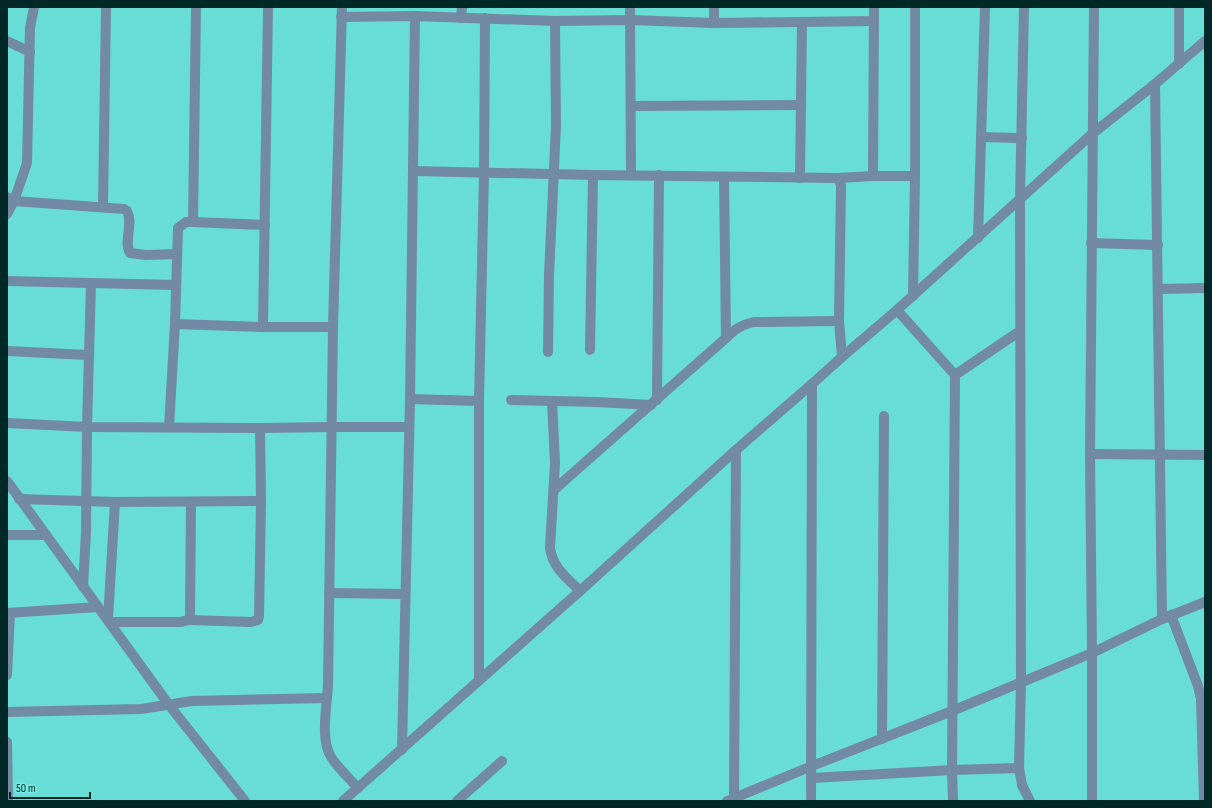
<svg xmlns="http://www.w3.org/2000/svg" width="1212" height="808" font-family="'Sofia Sans Condensed',sans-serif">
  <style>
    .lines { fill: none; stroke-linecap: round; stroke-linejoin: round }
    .minor { stroke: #728aa4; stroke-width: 10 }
  </style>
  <rect width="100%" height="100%" fill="#67ddd6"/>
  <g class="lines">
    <g class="minor">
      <path d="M342,7L333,327L328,685C327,706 320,739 331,757C338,768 349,778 358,788"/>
      <path d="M630,7L631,175"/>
      <path d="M341,17L415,16L555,21L630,20L714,23L874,21"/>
      <path d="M461,18L462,7"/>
      <path d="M714,23V7"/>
      <path d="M7,41L30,52"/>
      <path d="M1179,64V7"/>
      <path d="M1155,84C1158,262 1159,441 1162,619"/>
      <path d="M631,106L801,105"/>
      <path d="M981,137L1022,138"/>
      <path d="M413,171L593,175L838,178L841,185L839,321L842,357"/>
      <path d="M873,176L874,7"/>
      <path d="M724,177L726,338"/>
      <path d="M800,178L802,23"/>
      <path d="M838,178L873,176H915"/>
      <path d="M7,197L14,201L124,209L127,211C134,224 123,241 130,253L146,255L177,254"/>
      <path d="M103,207L106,7"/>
      <path d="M7,214L14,201L27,163L30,28L34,7"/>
      <path d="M193,222L196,7"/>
      <path d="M978,238L985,7"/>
      <path d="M1091,243L1158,245"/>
      <path d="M7,281L176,285"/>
      <path d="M1159,289L1205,288"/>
      <path d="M913,296L915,176V7"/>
      <path d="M897,310L955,375"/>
      <path d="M175,324L263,327H333"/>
      <path d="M263,327L268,7"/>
      <path d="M590,350L593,175"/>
      <path d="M7,351L88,355"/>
      <path d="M548,352L549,275L556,125L555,21"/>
      <path d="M410,399L479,401"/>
      <path d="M511,400L597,402L651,405"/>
      <path d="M657,400L659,175"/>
      <path d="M552,401L555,463L550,548C553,568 566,577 580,591"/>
      <path d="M7,423L87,427L260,428L261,501L259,616L258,620L251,622L189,620"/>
      <path d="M169,427L175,324L178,228L186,222H193L265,225"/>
      <path d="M260,428L332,427H409"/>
      <path d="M1090,454L1205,455"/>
      <path d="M7,481L169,705L245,801"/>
      <path d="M555,489L726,338C735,329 741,325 754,322L839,321"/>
      <path d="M19,499L115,502L261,501"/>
      <path d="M7,535H46"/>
      <path d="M83,587L86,532L87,427L91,283"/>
      <path d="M329,593L405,594"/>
      <path d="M7,613L98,607"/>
      <path d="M1171,615L1198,686L1201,699L1204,801"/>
      <path d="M108,619L115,502"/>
      <path d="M110,622H180L189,620L190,616L191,502"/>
      <path d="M7,675L10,613"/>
      <path d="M479,680V401L484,173L485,18"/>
      <path d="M7,712L141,709L192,701L327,698"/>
      <path d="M882,739L884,416"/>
      <path d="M7,742L8,801"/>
      <path d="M402,750L410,399L415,16"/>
      <path d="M1019,768L1021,682L1020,200L1024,7"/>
      <path d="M812,778L952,770L1019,768L1022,785L1030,801"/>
      <path d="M343,801L580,591L736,450L812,384L842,357L897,310L1092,134L1155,84L1205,41"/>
      <path d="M457,801L502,761"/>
      <path d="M727,801L812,766L952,711L1092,653L1162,619L1205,602"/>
      <path d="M734,801L736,450"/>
      <path d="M811,801L812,384"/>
      <path d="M953,801L952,770L955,375L1020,331"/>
      <path d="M1092,801V653L1090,454L1094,7"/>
    </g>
  </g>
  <rect width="1212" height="808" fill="none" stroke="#022928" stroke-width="16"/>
  <path d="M10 792v6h80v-6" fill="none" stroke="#022928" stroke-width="2"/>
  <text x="16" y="792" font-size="12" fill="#022928" stroke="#75eae3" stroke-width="3" paint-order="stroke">50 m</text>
</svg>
